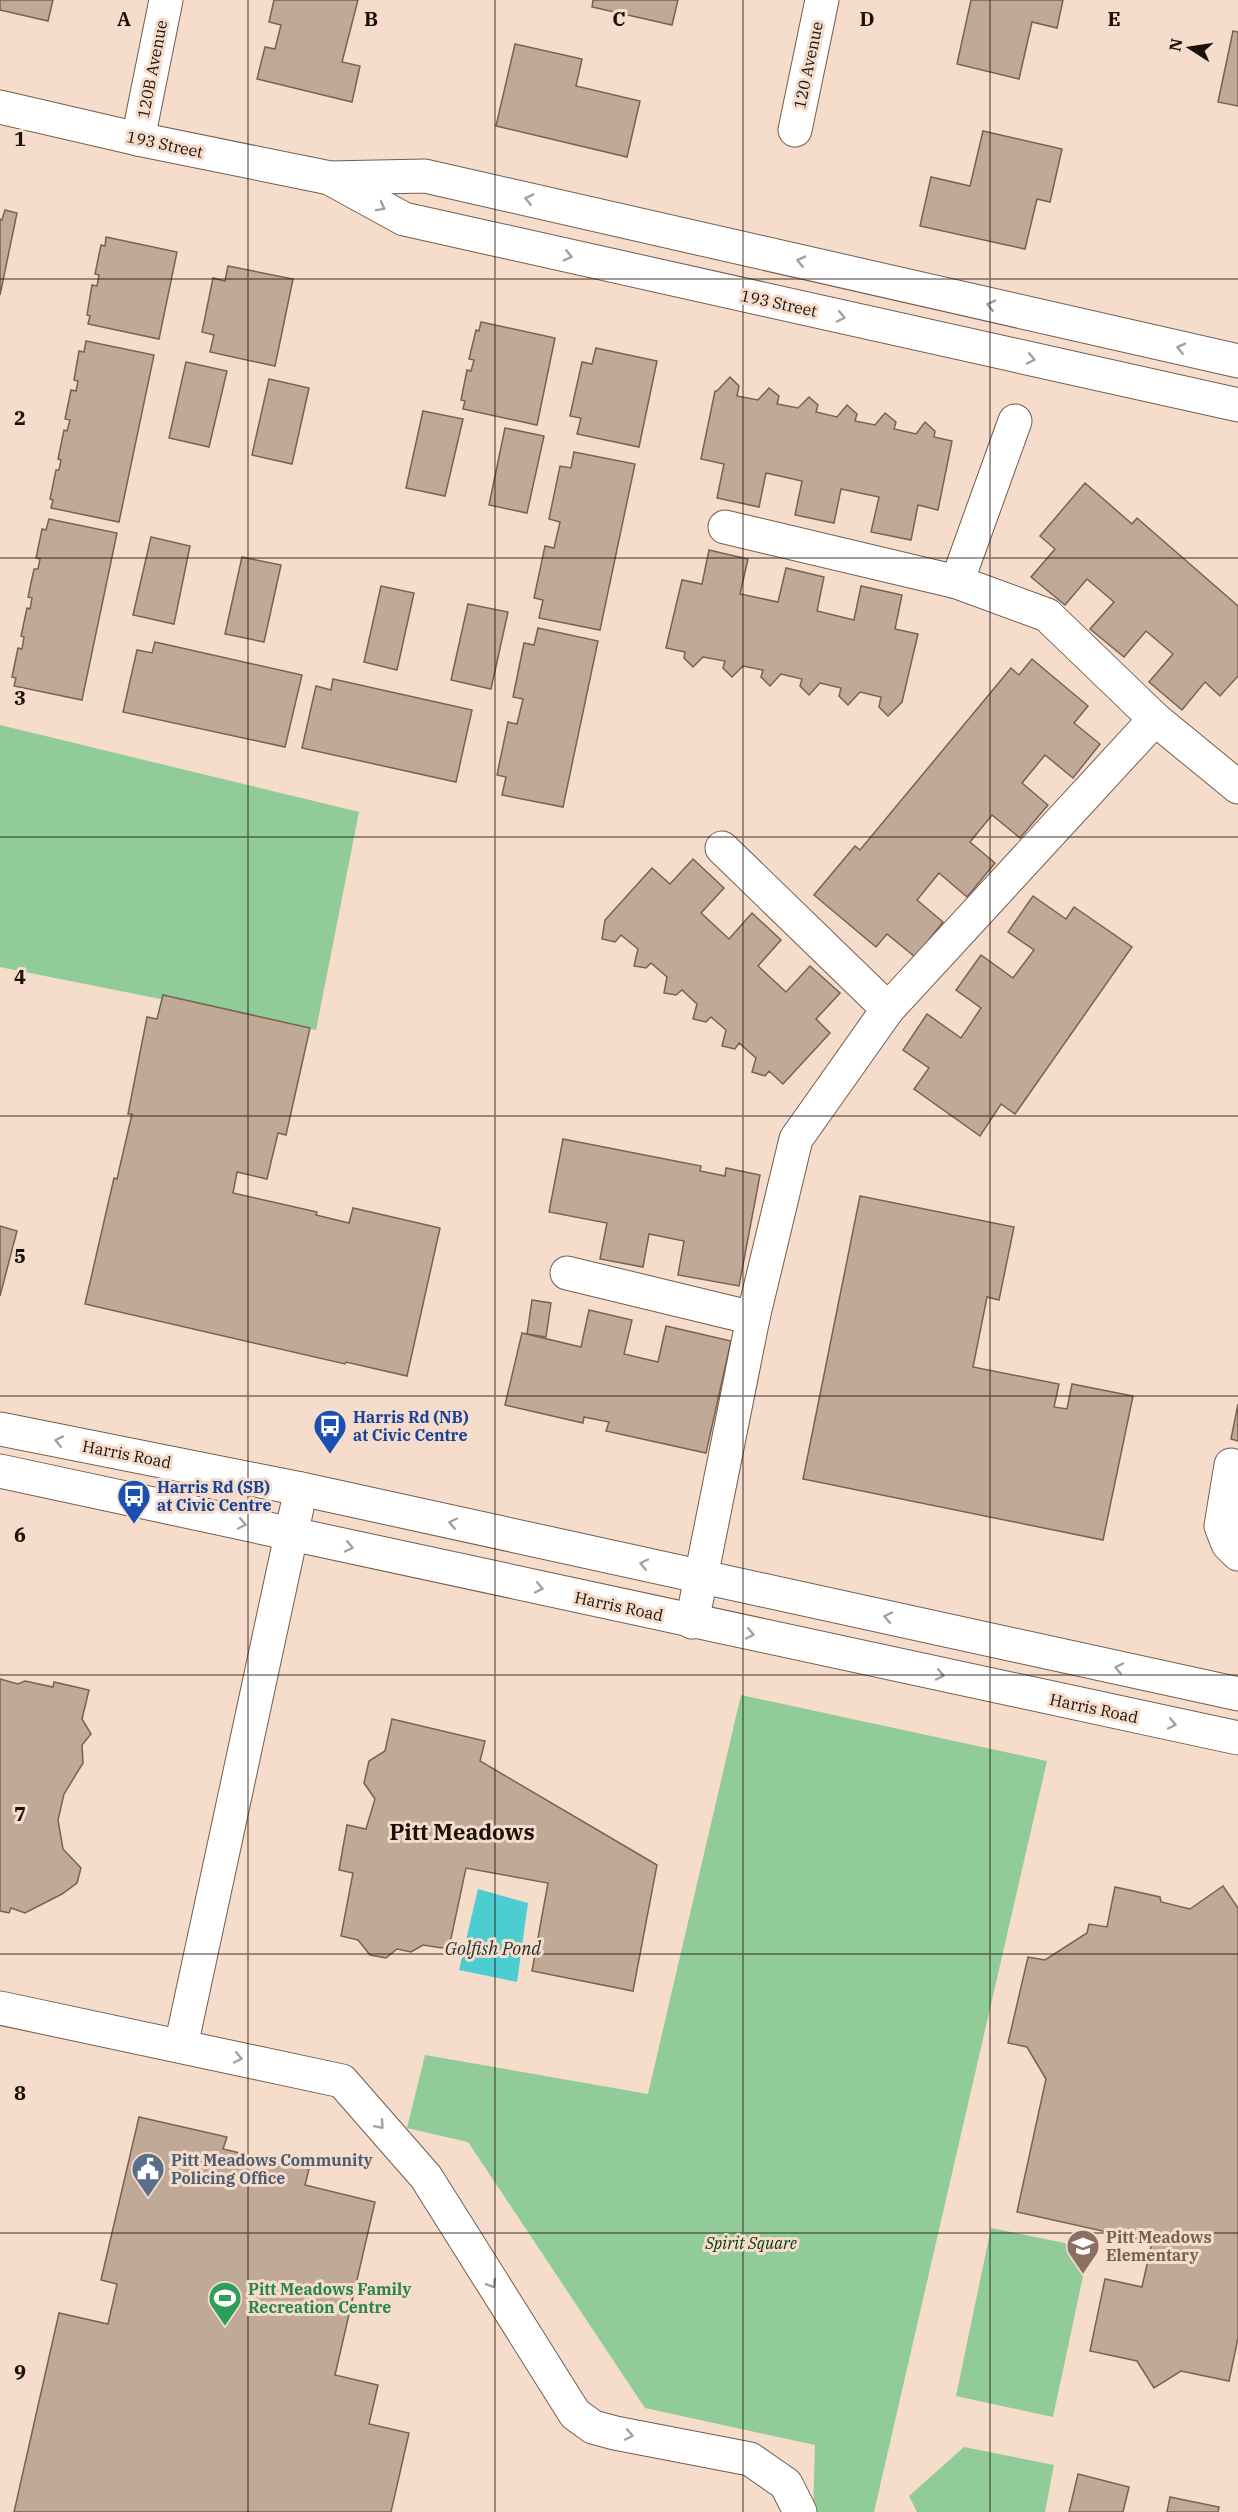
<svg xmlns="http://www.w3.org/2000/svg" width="1238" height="2512" font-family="'IBM Plex Serif',serif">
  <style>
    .green { fill: #90cb98 }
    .water { fill: #4cced0 }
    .building { fill: #c1a998; stroke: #786252; stroke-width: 1.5 }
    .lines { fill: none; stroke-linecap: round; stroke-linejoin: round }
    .minor-casing { stroke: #735d4d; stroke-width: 35 }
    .major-casing { stroke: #735d4d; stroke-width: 35 }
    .minor { stroke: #fff; stroke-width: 33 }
    .major { stroke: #fff; stroke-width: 33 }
    .oneway { stroke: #a3a09d }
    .grid { fill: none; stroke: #19110a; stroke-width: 1.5; stroke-opacity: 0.55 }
    .labels { text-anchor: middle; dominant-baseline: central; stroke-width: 6; stroke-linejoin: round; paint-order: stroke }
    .street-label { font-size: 16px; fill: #19110a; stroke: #f6dcca }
    .transit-label { font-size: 16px; font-weight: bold; fill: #164399; stroke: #f6dcca; text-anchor: start }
    .service-label { font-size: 16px; font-weight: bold; fill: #4e5e75; stroke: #f6dcca; text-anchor: start }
    .education-label { font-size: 16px; font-weight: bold; fill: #785e54; stroke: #f6dcca; text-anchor: start }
    .park-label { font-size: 16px; font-style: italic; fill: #003610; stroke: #f6dcca }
    .leisure-label { font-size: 16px; font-weight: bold; fill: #27864d; stroke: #f6dcca; text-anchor: start }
    .water-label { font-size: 18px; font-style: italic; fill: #1b3131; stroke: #f6dcca }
    .district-label { font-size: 22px; font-weight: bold; fill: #19110a; stroke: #f6dcca }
    .grid-label { font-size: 20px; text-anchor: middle; font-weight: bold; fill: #19110a; stroke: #f6dcca; stroke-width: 6; stroke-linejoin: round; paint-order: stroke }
  </style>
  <rect width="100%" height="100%" fill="#f6dcca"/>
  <g class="green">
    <path d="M0,725L359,812L316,1030L0,967Z"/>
    <path d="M741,1695L1047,1761L874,2512H813L815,2445L645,2408L468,2142L407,2128L425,2055L648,2094Z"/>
    <path d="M991,2228L1089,2248L1053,2417L956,2396Z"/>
    <path d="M964,2447L1054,2465L1045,2512H917L909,2496Z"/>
  </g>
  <path class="water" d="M478,1889L528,1903L517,1982L459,1970Z"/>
  <g class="building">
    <path d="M0,0H53L48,21L0,10Z"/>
    <path d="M274,0H358L342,62L360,66L352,102L257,79L265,47L275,49L281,25L269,22Z"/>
    <path d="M593,0H678L672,25L592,7Z"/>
    <path d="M971,0H1063L1057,28L1032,22L1019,79L957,64Z"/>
    <path d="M1233,31L1238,32V106L1218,102Z"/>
    <path d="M515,44L582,59L576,86L640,101L627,157L496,126Z"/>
    <path d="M983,131L1062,149L1050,202L1037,199L1025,249L920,226L931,177L970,186Z"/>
    <path d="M5,210L17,213L0,295V219L2,220Z"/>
    <path d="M106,237L177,252L159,339L88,324L90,316L87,315L92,285L97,286L99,275L95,274L101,245L105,246Z"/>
    <path d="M228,266L293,279L275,366L210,352L214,335L202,332L213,278L225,281Z"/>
    <path d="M481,322L555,338L537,425L463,409L465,401L461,400L467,370L471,371L474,360L469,359L476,330L479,331Z"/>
    <path d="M86,341L154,355L119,522L51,508L53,500L50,499L56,470H59L61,460L58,459L64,430L67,431L70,420L65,419L71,390L76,391L78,381L74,380L79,351L84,352Z"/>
    <path d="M596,348L657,361L639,447L577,434L581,418L570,416L582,362L592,364Z"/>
    <path d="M186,362L227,371L209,447L169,438Z"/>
    <path d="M730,377L739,386L737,396L758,400L769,388L779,396L777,404L798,408L809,397L818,405L816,412L837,417L847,405L857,414L855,421L875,425L885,413L896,422L894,429L916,434L925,422L935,431L934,437L952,441L938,510L918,505L911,540L871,532L879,497L841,489L834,523L795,515L802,481L766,473L759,507L717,498L724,464L701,459L715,391H717Z"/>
    <path d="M269,379L309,388L292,464L252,455Z"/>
    <path d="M423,411L463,419L445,496L406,488Z"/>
    <path d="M505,428L544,436L527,513L489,505Z"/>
    <path d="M574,452L635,464L600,630L539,618L543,600L534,598L545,546L554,548L560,522L549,519L560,466L571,468Z"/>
    <path d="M1085,483L1132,524L1137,518L1238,606V676L1220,696L1205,682L1182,710L1149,682L1173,654L1146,631L1124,657L1090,629L1114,602L1087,579L1065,605L1031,577L1055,549L1040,536Z"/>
    <path d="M49,519L117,533L82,700L14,686L16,678L12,677L18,648L22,649L24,637L21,636L27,608L30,609L32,598L28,597L34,569H38L40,559L36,558L42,529L46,530Z"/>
    <path d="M151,537L190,546L174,624L133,615Z"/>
    <path d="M709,550L748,559L740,594L778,602L786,568L824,577L817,611L854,620L861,586L902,595L895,629L918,634L902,702L888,716L879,707L881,697L860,692L848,705L839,696L841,688L820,683L809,695L800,686L802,679L781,674L770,686L761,677L763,670L743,666L732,677L723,668L725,661L703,657L693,667L684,658L685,652L666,648L682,580L702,584Z"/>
    <path d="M242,557L281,565L264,642L225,634Z"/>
    <path d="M381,586L414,593L397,670L364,662Z"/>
    <path d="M468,604L508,612L491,689L451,680Z"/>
    <path d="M538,628L598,641L563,807L502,795L506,777L497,775L508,722L517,724L523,699L513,697L524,643L534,645Z"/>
    <path d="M155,642L302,675L285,747L123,712L137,650L152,653Z"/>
    <path d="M1032,659L1088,706L1074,723L1100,744L1073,778L1045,755L1022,783L1048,805L1020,838L992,815L970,842L995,863L967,897L939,873L917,900L943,922L915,957L887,934L876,947L814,895L855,846L860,850L1011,668L1019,675Z"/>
    <path d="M333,679L472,710L456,782L302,748L316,686L331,690Z"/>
    <path d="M693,859L724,888L701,913L729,939L752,913L781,940L758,966L786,992L810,966L840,993L816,1019L830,1033L783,1084L769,1071L765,1076L752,1072L756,1058L739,1043L735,1049L722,1046L726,1030L711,1017L706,1022L693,1019L697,1004L682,990L676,995L664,993L667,977L651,963L646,968L634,966L638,949L621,935L615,942L602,939L605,920L652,868L670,884Z"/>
    <path d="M1033,896L1066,919L1074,907L1132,947L1015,1114L1001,1104L980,1136L914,1089L929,1068L903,1050L927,1014L961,1038L981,1008L956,990L981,955L1013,978L1034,950L1008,932Z"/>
    <path d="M163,995L310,1028L286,1135L278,1133L267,1179L237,1172L233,1193L317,1212L316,1215L349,1223L353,1208L440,1228L407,1376L346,1362L345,1364L85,1304L114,1178L117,1179L132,1114H128L147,1017L157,1019Z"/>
    <path d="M563,1139L701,1166L700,1171L725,1176L726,1168L760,1175L739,1286L678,1275L684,1241L649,1234L643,1267L600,1259L607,1223L549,1212Z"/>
    <path d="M860,1196L1014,1227L999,1300L987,1297L973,1367L1059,1384L1054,1407L1067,1409L1072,1384L1133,1396L1103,1540L803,1479Z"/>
    <path d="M0,1226L17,1231L0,1296Z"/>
    <path d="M532,1300L551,1303L546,1337L527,1334Z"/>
    <path d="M589,1310L632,1320L624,1354L658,1362L666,1326L731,1341L706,1453L606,1431L609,1422L584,1417L583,1423L505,1405L522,1333L581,1347Z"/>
    <path d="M1238,1404V1441L1231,1439Z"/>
    <path d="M0,1679L18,1684L25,1681L53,1687L54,1682L89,1690L82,1719L91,1734L82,1745L83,1763L64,1794L58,1820L63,1849L81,1868L77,1883L62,1894L25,1913L11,1908L9,1913L0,1911Z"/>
    <path d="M392,1719L485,1741L480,1761L657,1865L633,1991L532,1971L548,1883L466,1868L450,1943L442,1948L423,1945L411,1952L397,1949L386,1958L370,1955L358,1940L341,1936L353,1873L339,1870L347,1825L366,1829L375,1799L364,1783L369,1761L385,1751Z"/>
    <path d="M1223,1886L1238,1908V2338L1229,2381L1181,2371L1154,2388L1137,2361L1090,2351L1105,2279L1142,2287L1152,2242L1017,2212L1046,2079L1027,2047L1008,2043L1028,1957L1045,1960L1087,1933L1089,1924L1107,1927L1115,1887L1160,1897L1161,1902L1190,1909Z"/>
    <path d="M139,2117L227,2137L223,2149L309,2169L305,2185L375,2202L335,2375L378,2385L369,2424L409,2433L391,2512H14L59,2313L108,2324L117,2284L101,2280Z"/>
    <path d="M1078,2474L1129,2487L1123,2512H1069Z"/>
    <path d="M1170,2497L1219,2507L1218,2512H1167Z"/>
  </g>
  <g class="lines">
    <g class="minor-casing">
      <g id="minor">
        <path d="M0,107L138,139L330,178L425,176L1238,361"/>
        <path d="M795,130L822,0"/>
        <path d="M138,139L166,0"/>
        <path d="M331,179L404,219L1238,405"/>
        <path d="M725,527L957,582L1047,615L1155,719L1238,787"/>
        <path d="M957,582L1015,421"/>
        <path d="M722,848L888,1009"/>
        <path d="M567,1273L753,1318"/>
        <path d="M1231,1465L1221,1526L1228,1544L1238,1554"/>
        <path d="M692,1622L753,1318L796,1139L888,1009L1155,719"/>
        <path d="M0,2008L342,2081L426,2177L575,2414L593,2427L615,2433L750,2459L786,2484L800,2512"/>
        <path d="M181,2046L301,1489"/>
      </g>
    </g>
    <g class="major-casing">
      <g id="major">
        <path d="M0,1429L301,1489L1238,1694"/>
        <path d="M0,1471L1238,1738"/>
      </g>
    </g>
    <use href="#minor" class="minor"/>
    <use href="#major" class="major"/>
  </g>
  <defs><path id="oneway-chevron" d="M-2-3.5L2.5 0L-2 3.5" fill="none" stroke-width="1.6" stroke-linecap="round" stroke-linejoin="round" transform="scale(1.5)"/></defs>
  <g class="oneway">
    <use href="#oneway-chevron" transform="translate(529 199) rotate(-167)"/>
    <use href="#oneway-chevron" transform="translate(381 207) rotate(29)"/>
    <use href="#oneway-chevron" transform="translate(568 256) rotate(13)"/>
    <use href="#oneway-chevron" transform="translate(801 261) rotate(-167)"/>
    <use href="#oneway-chevron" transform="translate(991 305) rotate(-167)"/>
    <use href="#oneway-chevron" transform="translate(841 317) rotate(12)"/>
    <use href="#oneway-chevron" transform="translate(1181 348) rotate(-167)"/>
    <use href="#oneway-chevron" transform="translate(1031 359) rotate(12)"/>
    <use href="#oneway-chevron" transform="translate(59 1441) rotate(-169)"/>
    <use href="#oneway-chevron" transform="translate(453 1523) rotate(-168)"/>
    <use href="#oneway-chevron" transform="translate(242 1524) rotate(12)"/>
    <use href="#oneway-chevron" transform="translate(349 1547) rotate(12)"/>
    <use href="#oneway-chevron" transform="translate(644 1564) rotate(-168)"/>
    <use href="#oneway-chevron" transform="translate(539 1588) rotate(12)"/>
    <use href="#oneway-chevron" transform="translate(888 1617) rotate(-168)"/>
    <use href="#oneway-chevron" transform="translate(750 1634) rotate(12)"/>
    <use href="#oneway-chevron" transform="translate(1119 1668) rotate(-168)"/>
    <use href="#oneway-chevron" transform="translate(940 1675) rotate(12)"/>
    <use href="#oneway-chevron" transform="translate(1172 1724) rotate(12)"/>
    <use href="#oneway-chevron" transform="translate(238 2058) rotate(12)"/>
    <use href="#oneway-chevron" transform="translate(380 2125) rotate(49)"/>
    <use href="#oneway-chevron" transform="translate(492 2284) rotate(58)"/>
    <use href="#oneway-chevron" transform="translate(629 2435) rotate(11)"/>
  </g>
  <path class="grid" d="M248,0V2512M495,0V2512M743,0V2512M990,0V2512M0,279H1238M0,558H1238M0,837H1238M0,1116H1238M0,1396H1238M0,1675H1238M0,1954H1238M0,2233H1238"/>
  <defs>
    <g id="bus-pin" transform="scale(1.725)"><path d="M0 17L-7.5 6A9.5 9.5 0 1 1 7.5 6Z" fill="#1a4fb4" stroke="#f6dcca"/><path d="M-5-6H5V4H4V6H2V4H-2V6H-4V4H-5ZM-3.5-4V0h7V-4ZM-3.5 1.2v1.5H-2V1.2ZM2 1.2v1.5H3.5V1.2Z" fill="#fff"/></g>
    <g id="civic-pin" transform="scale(1.725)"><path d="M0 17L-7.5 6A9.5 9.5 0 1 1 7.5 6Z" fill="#5c6f8a" stroke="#f6dcca"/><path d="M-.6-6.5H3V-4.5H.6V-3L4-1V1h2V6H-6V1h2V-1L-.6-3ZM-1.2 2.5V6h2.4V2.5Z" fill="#fff"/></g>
    <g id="school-pin" transform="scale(1.725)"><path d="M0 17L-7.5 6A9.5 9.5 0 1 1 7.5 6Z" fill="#8d6e63" stroke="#f6dcca"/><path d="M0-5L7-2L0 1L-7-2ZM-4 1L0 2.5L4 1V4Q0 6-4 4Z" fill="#fff"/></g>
    <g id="stadium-pin" transform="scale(1.725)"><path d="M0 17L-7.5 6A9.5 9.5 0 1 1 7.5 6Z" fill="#2e9e5b" stroke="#f6dcca"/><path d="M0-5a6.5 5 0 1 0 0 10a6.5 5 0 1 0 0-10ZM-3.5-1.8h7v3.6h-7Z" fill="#fff"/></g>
  </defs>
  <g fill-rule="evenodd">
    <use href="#bus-pin" x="330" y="1426"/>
    <use href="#bus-pin" x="134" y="1496"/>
    <use href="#civic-pin" x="148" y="2169"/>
    <use href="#school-pin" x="1083" y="2246"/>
    <use href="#stadium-pin" x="225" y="2298"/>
  </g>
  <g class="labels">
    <g class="street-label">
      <text transform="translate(808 65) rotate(-78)">120 Avenue</text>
      <text transform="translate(152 69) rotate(-79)">120B Avenue</text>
      <text transform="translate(165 144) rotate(12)">193 Street</text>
      <text transform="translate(779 303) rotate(12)">193 Street</text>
      <text transform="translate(127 1454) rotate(11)">Harris Road</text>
      <text transform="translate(619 1606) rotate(12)">Harris Road</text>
      <text transform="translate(1094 1708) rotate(12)">Harris Road</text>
    </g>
    <g class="transit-label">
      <text x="353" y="1417">Harris Rd (NB)<tspan x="353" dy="18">at Civic Centre</tspan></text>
      <text x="157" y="1487">Harris Rd (SB)<tspan x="157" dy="18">at Civic Centre</tspan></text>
    </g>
    <g class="service-label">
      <text x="171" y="2160">Pitt Meadows Community<tspan x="171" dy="18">Policing Office</tspan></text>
    </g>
    <g class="education-label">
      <text x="1106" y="2237">Pitt Meadows<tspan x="1106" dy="18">Elementary</tspan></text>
    </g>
    <g class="park-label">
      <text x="751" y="2243">Spirit Square</text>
    </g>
    <g class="leisure-label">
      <text x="248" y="2289">Pitt Meadows Family<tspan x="248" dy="18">Recreation Centre</tspan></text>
    </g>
    <g class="water-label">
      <text x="493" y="1948">Golfish Pond</text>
    </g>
    <g class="district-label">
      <text x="462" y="1831">Pitt Meadows</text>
    </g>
  </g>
  <g class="grid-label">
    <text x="124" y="26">A</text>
    <text x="371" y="26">B</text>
    <text x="619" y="26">C</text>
    <text x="867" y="26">D</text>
    <text x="1114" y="26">E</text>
    <text x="20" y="146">1</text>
    <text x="20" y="425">2</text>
    <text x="20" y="705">3</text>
    <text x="20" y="984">4</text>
    <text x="20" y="1263">5</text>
    <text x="20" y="1542">6</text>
    <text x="20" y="1821">7</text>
    <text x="20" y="2100">8</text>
    <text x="20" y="2379">9</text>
  </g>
  <g transform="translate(1190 48) rotate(282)" stroke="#f6dcca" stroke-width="4.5" paint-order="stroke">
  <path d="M0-4.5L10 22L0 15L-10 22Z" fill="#19110a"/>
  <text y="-9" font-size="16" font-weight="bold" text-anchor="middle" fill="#19110a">N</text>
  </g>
</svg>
